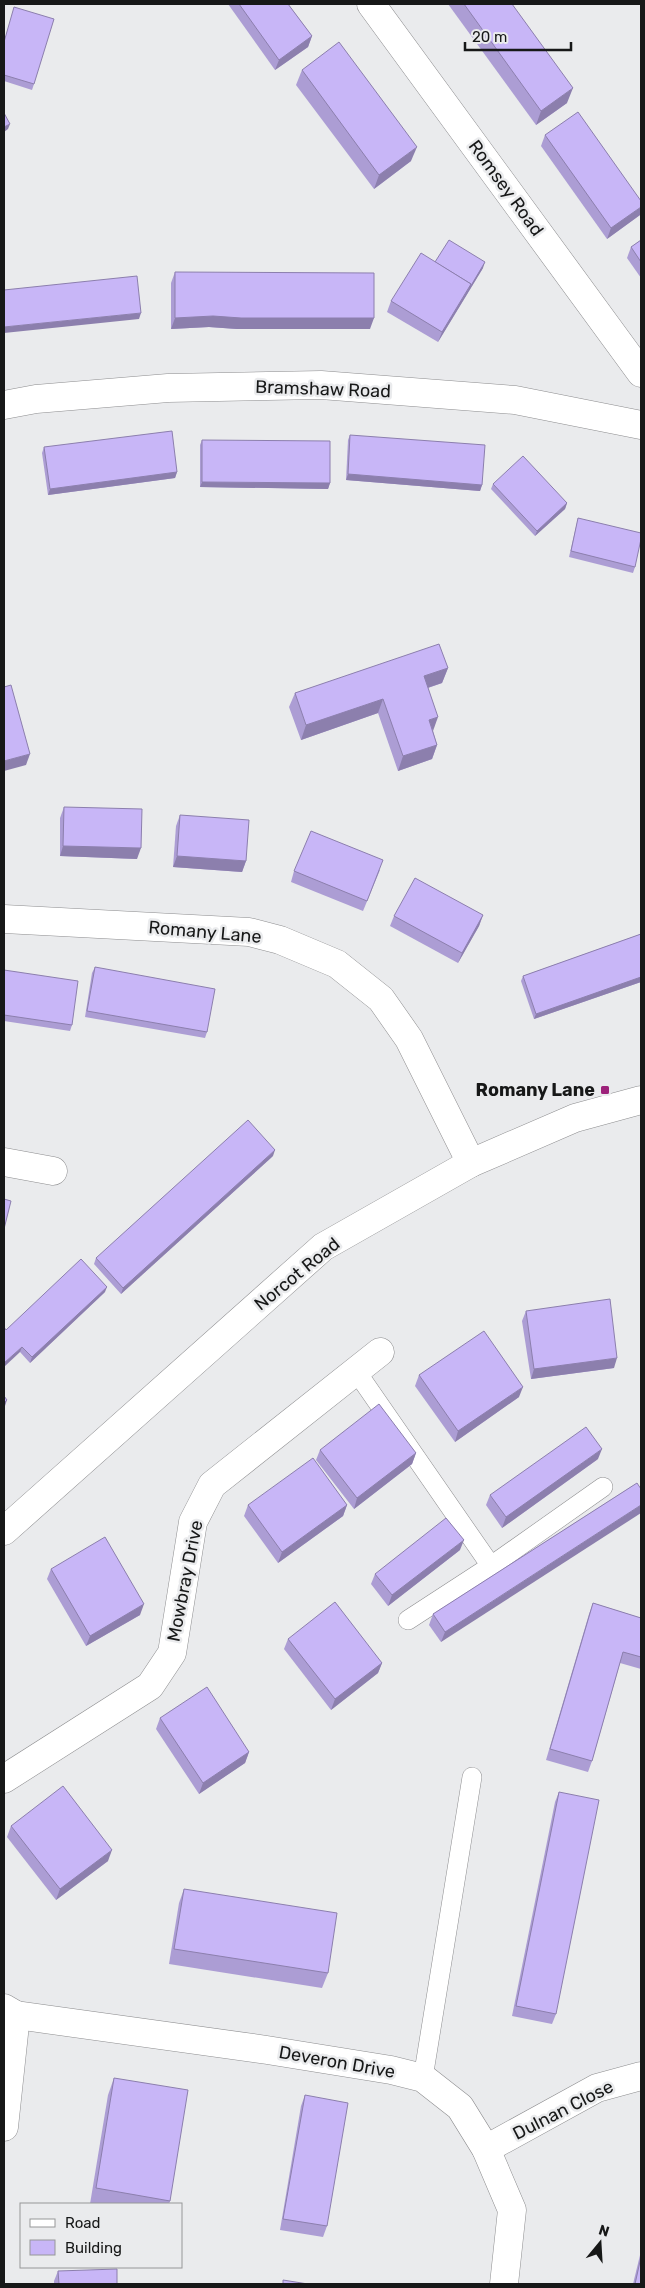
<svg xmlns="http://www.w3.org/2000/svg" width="645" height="2288" font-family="Rubik,sans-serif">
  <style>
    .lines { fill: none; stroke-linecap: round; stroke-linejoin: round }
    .lane-casing { stroke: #8d8d8f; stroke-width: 20 }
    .street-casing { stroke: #8d8d8f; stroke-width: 29 }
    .secondary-casing { stroke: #8d8d8f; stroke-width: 29 }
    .lane { stroke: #fff; stroke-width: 19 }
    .street { stroke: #fff; stroke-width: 28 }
    .secondary { stroke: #fff; stroke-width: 28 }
    .wall { fill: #ac9dd4 }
    .shaded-wall { fill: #8c7fad }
    .building { fill: #c8b6f7; stroke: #8c7fad }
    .poi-dot { fill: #9d227a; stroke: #eaebed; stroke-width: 2 }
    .labels { text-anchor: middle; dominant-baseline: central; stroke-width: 5; stroke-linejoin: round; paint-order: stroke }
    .street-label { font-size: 18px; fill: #171818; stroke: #eaebed }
    .poi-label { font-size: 18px; font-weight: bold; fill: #171818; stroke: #eaebed; text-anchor: end }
  </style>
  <rect width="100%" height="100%" fill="#eaebed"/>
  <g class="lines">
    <g class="lane-casing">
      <g id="lane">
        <path d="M356,1371L491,1566"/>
        <path d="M408,1620L491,1566L603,1487"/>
        <path d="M423,2078L472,1777"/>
      </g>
    </g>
    <g class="street-casing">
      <g id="street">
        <path d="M371,4L641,373"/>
        <path d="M4,405L36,399L168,388L321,385L515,400L641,425"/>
        <path d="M4,919L249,932L280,940L337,964L381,999L409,1039L471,1163"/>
        <path d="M4,1162L53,1171"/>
        <path d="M4,1779L150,1686L172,1653L193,1522L212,1485L380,1352"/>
        <path d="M4,2008L16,2015L267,2050L391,2070L423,2078L460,2107L486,2149L512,2210L504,2284"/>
        <path d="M4,2127L16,2015"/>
        <path d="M486,2149L597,2088L641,2076"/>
      </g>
    </g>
    <g class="secondary-casing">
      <path id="secondary" d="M4,1531L323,1247L471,1163L575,1118L641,1100"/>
    </g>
    <use href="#lane" class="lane"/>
    <use href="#street" class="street"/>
    <use href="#secondary" class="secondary"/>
  </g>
  <g class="wall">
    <path d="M228,4H288L312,36L308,47L275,70Z"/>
    <path d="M448,4H512L567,103L536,125Z"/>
    <path d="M4,41L34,84L32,90L4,81Z"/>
    <path d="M302,70L411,161L374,189L296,85Z"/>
    <path d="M545,135L640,215L607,239L541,146Z"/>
    <path d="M641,240V278L627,258L631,247Z"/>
    <path d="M435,262L483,268L438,342L387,312L391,301Z"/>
    <path d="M175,272L370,329H237L209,327L171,329V283Z"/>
    <path d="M350,435L482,485L480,491L346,480L348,440Z"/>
    <path d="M202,440L330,483L328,489L200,487V445Z"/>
    <path d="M44,447L177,472L175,478L48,495L42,453Z"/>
    <path d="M493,484L567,503L565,509L535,536L491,489Z"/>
    <path d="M578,518L635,567L633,573L569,557Z"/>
    <path d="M448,668L442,683L428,688L433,731L437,745L432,759L398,771L378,713L301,740L289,707L295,693Z"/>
    <path d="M64,807L137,859L60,856V818Z"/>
    <path d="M180,815L246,861L242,872L173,867L176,826Z"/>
    <path d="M380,870L363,911L291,882L294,871Z"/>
    <path d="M483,915L479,926L458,963L390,926L394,916Z"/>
    <path d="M641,934V982L534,1019L521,981L523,976Z"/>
    <path d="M95,967L207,1032L205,1038L85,1017L92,973Z"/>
    <path d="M4,970L72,1025L70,1031L4,1021Z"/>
    <path d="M273,1156L121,1294L94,1264L96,1258Z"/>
    <path d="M105,1292L30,1363L20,1352L6,1330Z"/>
    <path d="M526,1311L614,1368L531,1379L522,1321Z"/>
    <path d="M419,1375L519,1397L455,1442L415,1386Z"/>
    <path d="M320,1450L416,1453L412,1464L354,1509L316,1460Z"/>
    <path d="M598,1459L502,1528L486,1505L490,1495Z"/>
    <path d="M637,1483L441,1642L429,1625L433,1614Z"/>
    <path d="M248,1505H347L343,1516L278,1563L244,1516Z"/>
    <path d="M460,1550L388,1606L371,1584L375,1574Z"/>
    <path d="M51,1569L140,1615L86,1646L47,1579Z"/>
    <path d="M593,1603L641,1618V1669L620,1663L592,1761L588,1772L546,1760L589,1614Z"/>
    <path d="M288,1639L382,1663L378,1673L331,1710L284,1649Z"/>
    <path d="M160,1718L249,1752L245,1763L199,1794L156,1729Z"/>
    <path d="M559,1792L556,2014L552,2024L512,2016L555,1802Z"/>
    <path d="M11,1826L108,1861L56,1900L7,1837Z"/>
    <path d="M184,1889L328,1973L322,1988L169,1964L179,1903Z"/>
    <path d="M114,2078L170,2201L169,2204H90L108,2095Z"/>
    <path d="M305,2095L327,2226L323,2237L280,2230L301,2106Z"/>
    <path d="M641,2251V2284H633Z"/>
    <path d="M58,2271L117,2284H54V2281Z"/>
  </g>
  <g class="shaded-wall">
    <path d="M312,36L308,47L275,70L279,60Z"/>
    <path d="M573,88L567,103L536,125L541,111Z"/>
    <path d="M10,124L8,129L4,132V127Z"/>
    <path d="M417,147L411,161L374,189L379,175Z"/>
    <path d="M641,207V212L640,215L607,239L611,228Z"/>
    <path d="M485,262L483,268L438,342L442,332Z"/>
    <path d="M141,313L139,319L4,333V327Z"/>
    <path d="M213,316L374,318L370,329H237L209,327L171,329L175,318Z"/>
    <path d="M177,472L175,478L48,495L50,489Z"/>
    <path d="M348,474L482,485L480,491L346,480Z"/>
    <path d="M202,482L330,483L328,489L200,487Z"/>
    <path d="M567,503L565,509L535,536L537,531Z"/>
    <path d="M448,668L442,683L418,691L424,676Z"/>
    <path d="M383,699L378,713L301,740L306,725Z"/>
    <path d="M438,717L433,731L429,720Z"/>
    <path d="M437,745L432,759L398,771L403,756Z"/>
    <path d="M30,754L26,765L4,771V761Z"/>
    <path d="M63,846L141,848L137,859L60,856Z"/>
    <path d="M177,856L246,861L242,872L173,867Z"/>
    <path d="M483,915L479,926L458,963L462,953Z"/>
    <path d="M641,977V982L534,1019L536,1014Z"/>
    <path d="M275,1150L273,1156L121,1294L123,1288Z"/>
    <path d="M107,1287L105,1292L30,1363L32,1357Z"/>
    <path d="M22,1347L20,1352L4,1367V1363Z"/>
    <path d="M617,1358L614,1368L531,1379L534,1369Z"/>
    <path d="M523,1387L519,1397L455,1442L458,1431Z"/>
    <path d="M7,1400L4,1409V1403Z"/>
    <path d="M602,1449L598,1459L502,1528L506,1517Z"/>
    <path d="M416,1453L412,1464L354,1509L357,1498Z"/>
    <path d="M347,1505L343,1516L278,1563L282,1552Z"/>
    <path d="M641,1505V1513L441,1642L445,1632Z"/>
    <path d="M464,1540L460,1550L388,1606L392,1595Z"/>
    <path d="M144,1604L140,1615L86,1646L90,1636Z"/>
    <path d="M382,1663L378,1673L331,1710L335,1699Z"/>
    <path d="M249,1752L245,1763L199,1794L203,1783Z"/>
    <path d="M112,1850L108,1861L56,1900L60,1889Z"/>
  </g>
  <g class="building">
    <path d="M239,4H288L312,36L279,60Z"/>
    <path d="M464,4H512L573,88L541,111Z"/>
    <path d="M14,7L54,19L34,84L4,75V42Z"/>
    <path d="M339,42L417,147L379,175L302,70Z"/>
    <path d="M578,112L641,201V207L611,228L545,135Z"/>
    <path d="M4,113L10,124L4,127Z"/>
    <path d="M449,240L485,262L469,289L471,284L435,262Z"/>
    <path d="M641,240V262L631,247Z"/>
    <path d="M421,253L471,284L442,332L391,301Z"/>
    <path d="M175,272L374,273V318H241L213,316L175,318Z"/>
    <path d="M137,276L141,313L4,327V290Z"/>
    <path d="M172,431L177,472L50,489L44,447Z"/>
    <path d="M350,435L485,445L482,485L348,474Z"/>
    <path d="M202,440L330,441V483L202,482Z"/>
    <path d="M523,456L567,503L537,531L493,484Z"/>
    <path d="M578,518L641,533V539L635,567L571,551Z"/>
    <path d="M439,644L448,668L424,676L438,717L429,720L437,745L403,756L383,699L306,725L295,693Z"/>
    <path d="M11,685L30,754L4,761V687Z"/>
    <path d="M64,807L142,809L141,848L63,846Z"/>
    <path d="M180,815L249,820L246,861L177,856Z"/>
    <path d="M311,831L383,860L367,901L294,871Z"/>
    <path d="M415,878L483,915L462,953L394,916Z"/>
    <path d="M641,934V977L536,1014L523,976Z"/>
    <path d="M95,967L215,989L207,1032L87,1011Z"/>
    <path d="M4,970L78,981L72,1025L4,1015Z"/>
    <path d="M248,1120L275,1150L123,1288L96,1258Z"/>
    <path d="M4,1199L11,1201L4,1229Z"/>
    <path d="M81,1259L107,1287L32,1357L22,1347L4,1363V1327L6,1330Z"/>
    <path d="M610,1299L617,1358L534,1369L526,1311Z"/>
    <path d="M484,1331L523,1387L458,1431L419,1375Z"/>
    <path d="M4,1396L7,1400L4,1403Z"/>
    <path d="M379,1404L416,1453L357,1498L320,1450Z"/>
    <path d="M586,1427L602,1449L506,1517L490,1495Z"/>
    <path d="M313,1458L347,1505L282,1552L248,1505Z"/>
    <path d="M637,1483L641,1489V1505L445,1632L433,1614Z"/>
    <path d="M446,1518L464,1540L392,1595L375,1574Z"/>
    <path d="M105,1537L144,1604L90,1636L51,1569Z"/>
    <path d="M335,1602L382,1663L335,1699L288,1639Z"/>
    <path d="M593,1603L641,1618V1657L623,1652L592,1761L550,1749Z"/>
    <path d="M207,1687L249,1752L203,1783L160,1718Z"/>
    <path d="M63,1786L112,1850L60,1889L11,1826Z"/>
    <path d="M559,1792L599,1800L556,2014L516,2006Z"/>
    <path d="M184,1889L337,1913L328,1973L174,1949Z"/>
    <path d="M114,2078L188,2090L170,2201L96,2188Z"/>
    <path d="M305,2095L348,2103L327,2226L283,2219Z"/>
    <path d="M641,2257V2284H635Z"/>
    <path d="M117,2269V2284H59L58,2271Z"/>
    <path d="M283,2280L308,2284H283Z"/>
  </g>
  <rect class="poi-dot" x="600" y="1085" width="10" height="10" rx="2.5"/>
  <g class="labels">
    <g class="street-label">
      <text transform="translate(506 188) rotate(54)">Romsey Road</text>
      <text transform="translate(323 389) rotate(2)">Bramshaw Road</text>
      <text transform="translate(205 932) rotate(5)">Romany Lane</text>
      <text transform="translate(297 1274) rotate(-39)">Norcot Road</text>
      <text transform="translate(185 1581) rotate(-79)">Mowbray Drive</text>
      <text transform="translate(337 2062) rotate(10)">Deveron Drive</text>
      <text transform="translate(563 2110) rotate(-27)">Dulnan Close</text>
    </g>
    <g class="poi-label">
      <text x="595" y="1090">Romany Lane</text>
    </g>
  </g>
  <rect width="645" height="2288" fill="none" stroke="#171818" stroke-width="10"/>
  <rect x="20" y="2203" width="162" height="65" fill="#eaebed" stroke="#969798"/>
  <rect x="30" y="2219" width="25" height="8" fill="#ffffff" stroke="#969798"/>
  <text x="65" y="2228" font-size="15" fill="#171818">Road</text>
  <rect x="30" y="2240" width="25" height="15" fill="#c8b6f7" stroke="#969798"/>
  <text x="65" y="2253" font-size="15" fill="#171818">Building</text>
  <g transform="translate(600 2243) rotate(18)" stroke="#eaebed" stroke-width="4" paint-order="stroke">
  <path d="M0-4L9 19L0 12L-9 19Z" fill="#171818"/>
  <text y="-8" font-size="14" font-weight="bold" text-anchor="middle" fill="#171818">N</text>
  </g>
  <path d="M465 42v8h106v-8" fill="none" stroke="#171818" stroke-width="2.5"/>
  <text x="472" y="42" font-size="15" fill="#171818" stroke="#eaebed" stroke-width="4" paint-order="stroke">20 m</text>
</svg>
